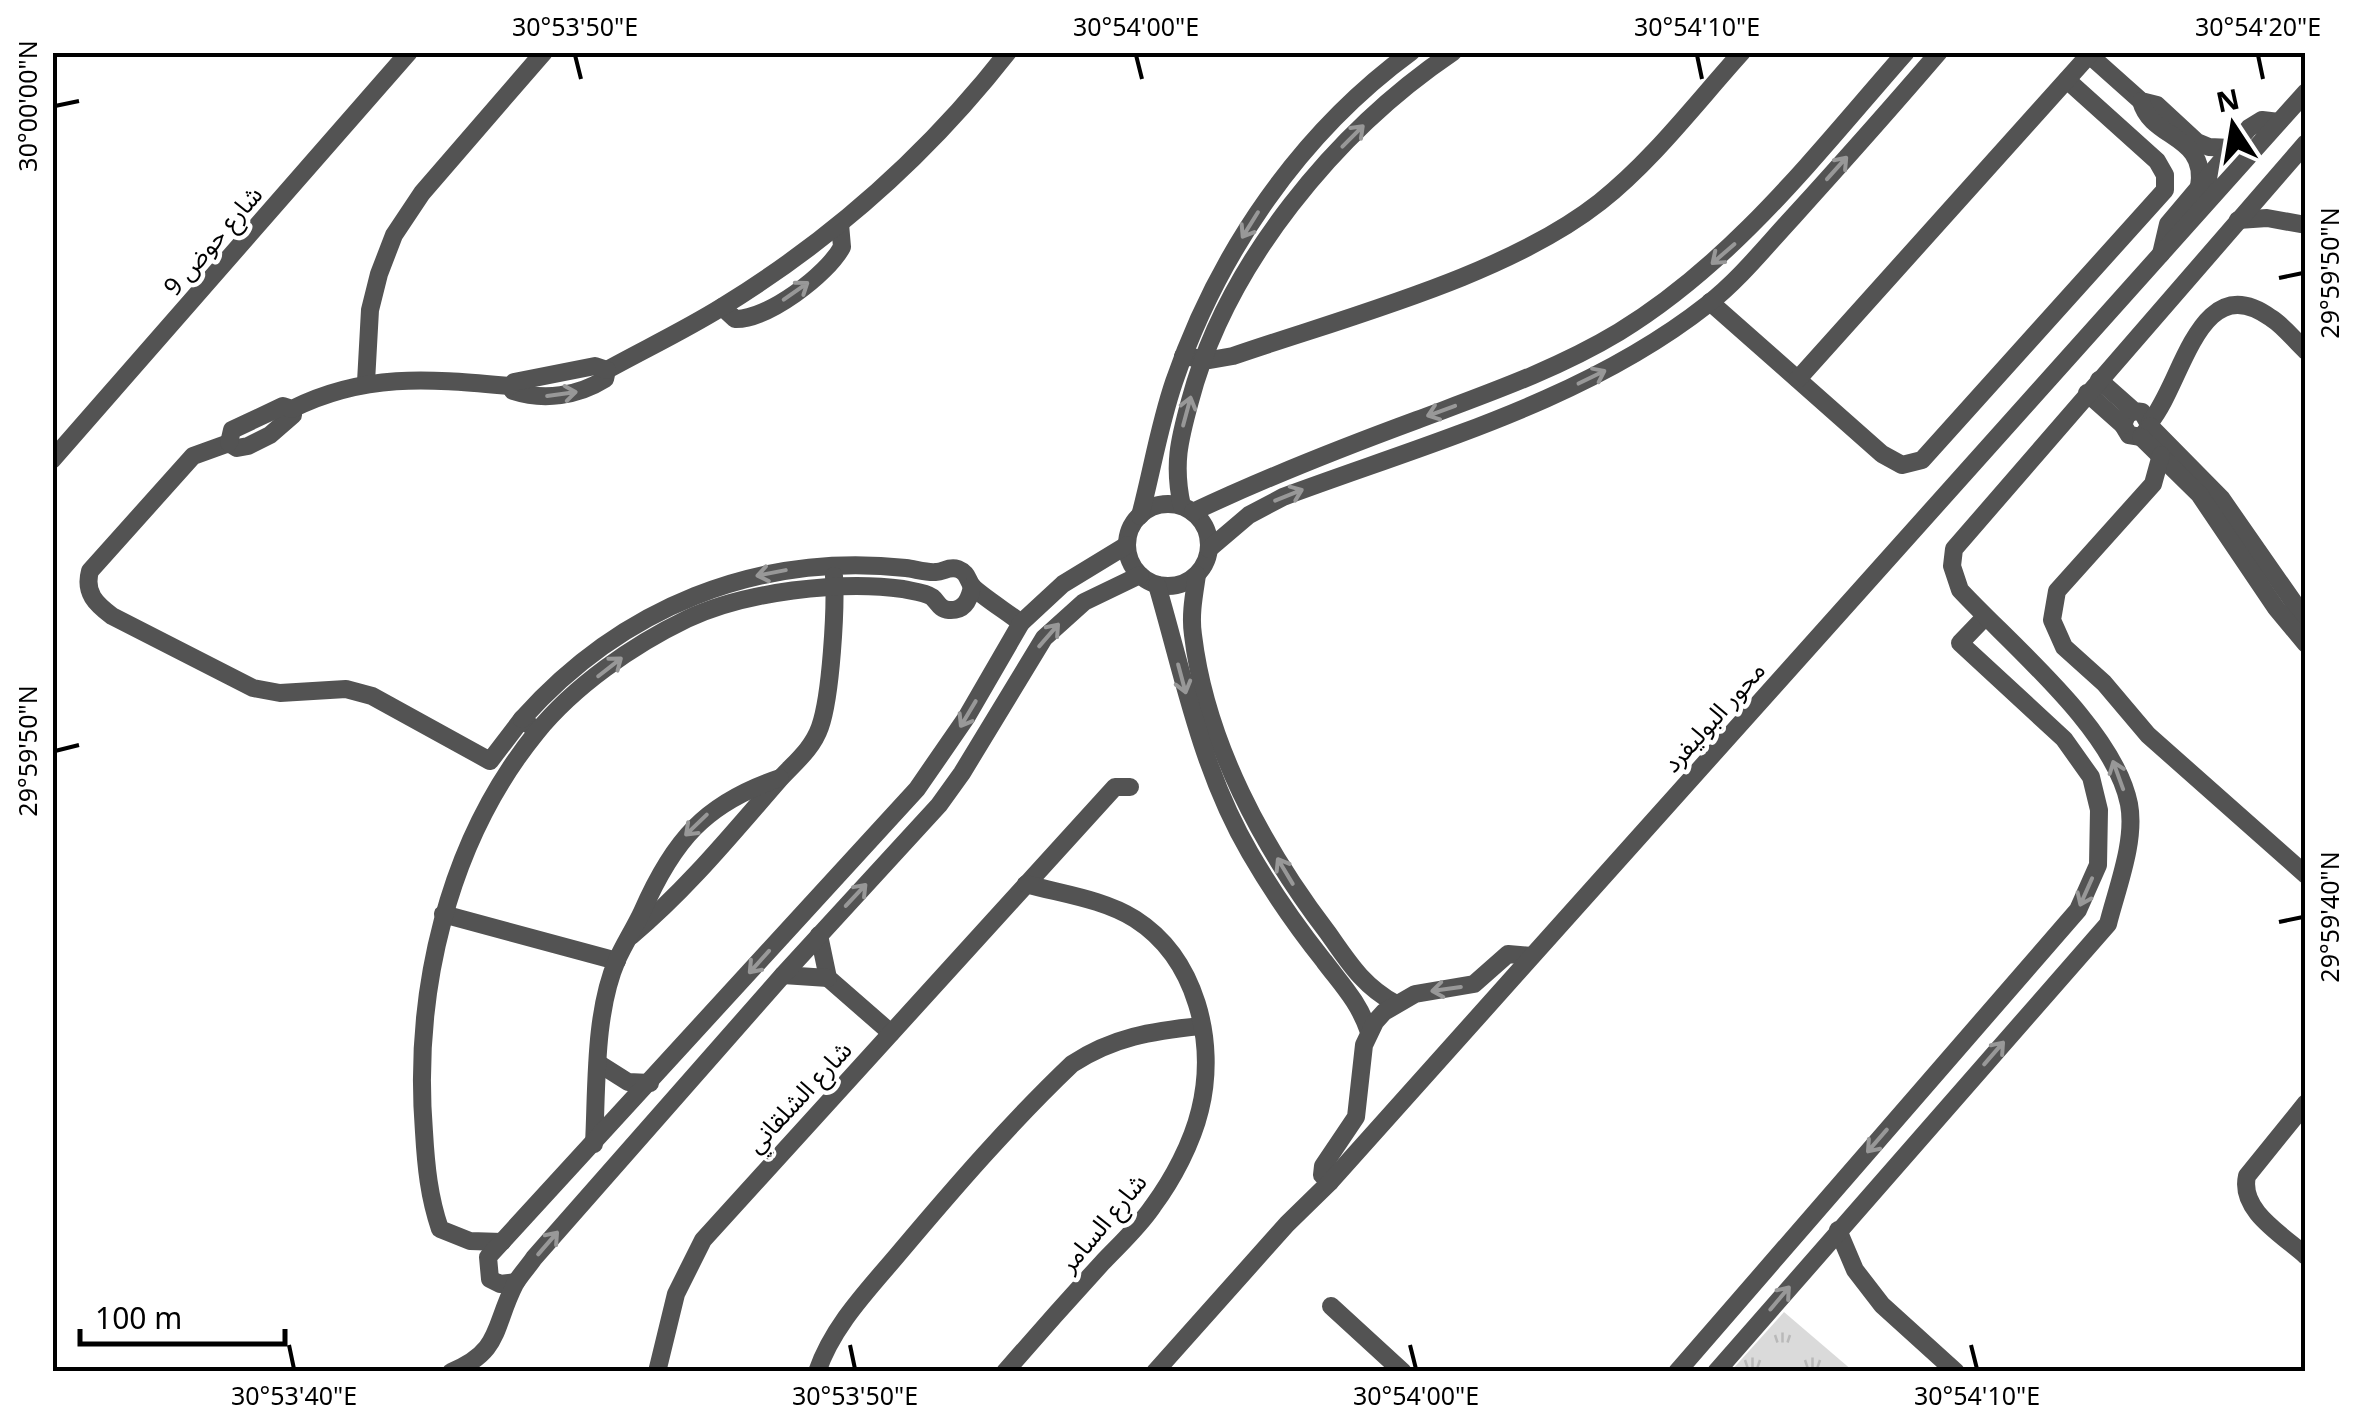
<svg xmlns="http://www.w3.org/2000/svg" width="2358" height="1424" font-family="'Noto Sans','Noto Sans Arabic',sans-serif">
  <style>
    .park { fill: url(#park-tufts) }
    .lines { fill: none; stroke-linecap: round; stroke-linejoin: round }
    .minor { stroke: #535353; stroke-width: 18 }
    .oneway { stroke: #989898 }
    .ticks { fill: none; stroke: #000; stroke-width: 4 }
    .labels { text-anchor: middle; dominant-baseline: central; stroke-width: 9; stroke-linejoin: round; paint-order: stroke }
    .street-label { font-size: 25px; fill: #000; stroke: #fff }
    .neatline { fill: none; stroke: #000; stroke-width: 4 }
    .ticks-label { font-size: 25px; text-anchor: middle; fill: #000 }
  </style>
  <defs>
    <pattern id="park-tufts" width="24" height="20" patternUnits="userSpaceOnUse" patternTransform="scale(2.5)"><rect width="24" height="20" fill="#dadada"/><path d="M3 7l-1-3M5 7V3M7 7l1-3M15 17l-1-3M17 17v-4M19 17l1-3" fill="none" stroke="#b9b9b9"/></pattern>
  </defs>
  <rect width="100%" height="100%" fill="#fff"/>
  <path class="park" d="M1784,1312L1853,1371H1731Z"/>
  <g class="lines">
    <g class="minor">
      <path d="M2086,52L2141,101L2157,105L2197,142L2209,147L2231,148"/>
      <path d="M2141,101C2151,140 2208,134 2199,187"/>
      <path d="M2238,220L2267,218L2306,225"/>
      <path d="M2161,254L2168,224L2249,128L2262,120L2279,122"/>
      <path d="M1710,302L1882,454L1902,465L1922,460L2165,190V175L2157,161L2067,80"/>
      <path d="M722,307L735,319C767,320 827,275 842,247L840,224"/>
      <path d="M1183,356L1210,360L1233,356C1346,317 1506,276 1600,202C1653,160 1696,103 1742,52"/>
      <path d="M1798,379L2089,55"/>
      <path d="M2099,380L2134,411L2142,412L2150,426L2141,437L2129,435L2123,425L2127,415L2134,411"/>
      <path d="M366,382L370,310L379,274L394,235L422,193L544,52"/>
      <path d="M510,386L513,391C544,401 578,396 605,379L607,370C645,349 685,330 722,307C831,240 929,153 1008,52"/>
      <path d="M2087,393L2123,425"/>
      <path d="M292,409L293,415L270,435L248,446L237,448L229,443L193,456L90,571C84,593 96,604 112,616L253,688L280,693L346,689L372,696L490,761L522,719L537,731"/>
      <path d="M2150,422C2183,383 2199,266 2271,318C2284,326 2294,340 2306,351"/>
      <path d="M2150,426L2221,498L2306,620"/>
      <path d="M2141,437L2199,494L2276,608L2306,644"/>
      <path d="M229,443L232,430L283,406L292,409C366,372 431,379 510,386L514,382L595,366L607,370"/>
      <path d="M2161,455L2153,484L2057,591L2052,620L2064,647L2104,683L2148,735L2306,875"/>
      <path d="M52,460L409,52"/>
      <circle cx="1168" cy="545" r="41"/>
      <path d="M1182,506C1173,465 1179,441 1190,401C1226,264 1336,131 1453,52"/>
      <path d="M1193,512C1267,477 1341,448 1417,420C1486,394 1556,370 1619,332C1735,261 1817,153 1906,52"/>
      <path d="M1140,516C1152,471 1159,426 1174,382C1218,253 1300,133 1411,52"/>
      <path d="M1209,549L1249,515L1283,497C1428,443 1585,401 1708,304C1740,279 1766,246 1793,217C1842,163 1891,108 1939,52"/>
      <path d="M1197,575C1194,595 1190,615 1193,635C1206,743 1263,848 1328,933C1349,963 1363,986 1396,1004"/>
      <path d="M1157,585C1184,677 1201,769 1250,853C1272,891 1297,927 1324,961C1342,985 1359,1002 1369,1032"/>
      <path d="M522,719C621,608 757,552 906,568C915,569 927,573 936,572C944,572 948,566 958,569C968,573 967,579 972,586C980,595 1010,614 1021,623"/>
      <path d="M443,914L617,961"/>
      <path d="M819,935L828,978L891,1033"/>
      <path d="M631,936C686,890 731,835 778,781C793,764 812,750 820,727C831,696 836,609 834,576"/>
      <path d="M783,975L828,978"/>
      <path d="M598,1063L628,1082L650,1083"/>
      <path d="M2306,1103L2247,1176C2239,1211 2283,1235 2306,1256"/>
      <path d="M594,1144C597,1087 594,1013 617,960C624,944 634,929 642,912C673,841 705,803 780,778"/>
      <path d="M1330,1182L1322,1175L1323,1166L1356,1117L1364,1045L1375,1022L1384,1012L1415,994L1474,984L1508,954L1531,956"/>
      <path d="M1838,1230L1855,1270L1882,1305L1956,1372"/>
      <path d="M502,1242L470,1241L440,1229C429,1197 426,1166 424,1132C413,993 447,843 536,733C574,686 633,645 687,619C744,592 840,580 903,589C911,591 925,592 932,597C938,602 939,609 949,610C965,611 970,598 972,586"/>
      <path d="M516,1282L500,1284L490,1279L488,1257L917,789L966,718L1021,623L1063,584L1127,545"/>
      <path d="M1331,1306L1403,1372"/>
      <path d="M451,1372C502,1351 493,1327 515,1284C520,1275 528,1267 534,1258L783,975L939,805L962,773L1044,638L1084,602L1140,575"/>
      <path d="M657,1372L676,1294L703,1240L1115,787H1130"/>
      <path d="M817,1372C833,1325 869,1289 900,1252C954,1188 1011,1122 1072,1064C1113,1037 1152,1031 1201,1026"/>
      <path d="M1005,1372C1037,1335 1069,1299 1102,1263C1119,1245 1139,1227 1153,1206C1173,1179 1192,1143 1200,1110C1217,1041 1196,958 1135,919C1103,899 1062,894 1026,884"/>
      <path d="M1155,1372L1287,1224L1330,1182L2306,92"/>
      <path d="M1677,1372L2078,910L2098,865L2099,810L2091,777L2064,739L1960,643L1985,617"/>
      <path d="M1716,1372L2108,924C2117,888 2136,841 2129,804C2114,729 2011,645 1960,590L1952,566L1954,549L2306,143"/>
    </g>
  </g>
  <defs><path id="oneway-shaft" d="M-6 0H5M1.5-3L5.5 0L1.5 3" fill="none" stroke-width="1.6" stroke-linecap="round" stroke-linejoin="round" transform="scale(2.5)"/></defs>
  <g class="oneway">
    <use href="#oneway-shaft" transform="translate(1353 136) rotate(-45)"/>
    <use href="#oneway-shaft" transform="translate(1837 168) rotate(-48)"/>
    <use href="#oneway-shaft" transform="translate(1250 225) rotate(122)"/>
    <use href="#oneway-shaft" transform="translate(1723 254) rotate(139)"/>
    <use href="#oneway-shaft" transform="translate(796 291) rotate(-35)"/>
    <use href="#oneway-shaft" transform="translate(1592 377) rotate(-26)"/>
    <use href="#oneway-shaft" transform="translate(562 394) rotate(-8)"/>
    <use href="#oneway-shaft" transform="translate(1187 411) rotate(-75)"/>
    <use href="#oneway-shaft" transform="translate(1441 411) rotate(160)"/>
    <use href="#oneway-shaft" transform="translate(1289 495) rotate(-22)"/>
    <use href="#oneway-shaft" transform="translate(771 573) rotate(169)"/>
    <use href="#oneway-shaft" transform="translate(1049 635) rotate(-49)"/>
    <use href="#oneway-shaft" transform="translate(610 667) rotate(-38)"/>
    <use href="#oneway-shaft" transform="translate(1182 679) rotate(75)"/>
    <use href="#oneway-shaft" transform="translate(968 714) rotate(121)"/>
    <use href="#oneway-shaft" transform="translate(2118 775) rotate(-110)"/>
    <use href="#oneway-shaft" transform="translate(696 825) rotate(136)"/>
    <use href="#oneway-shaft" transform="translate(1285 871) rotate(-121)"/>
    <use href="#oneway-shaft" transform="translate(2086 892) rotate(114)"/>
    <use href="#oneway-shaft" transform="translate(856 895) rotate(-47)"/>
    <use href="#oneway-shaft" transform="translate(759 962) rotate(132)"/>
    <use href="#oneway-shaft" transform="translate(1446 989) rotate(172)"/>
    <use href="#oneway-shaft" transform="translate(1994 1053) rotate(-49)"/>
    <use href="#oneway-shaft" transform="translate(1877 1141) rotate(131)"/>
    <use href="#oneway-shaft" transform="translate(548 1243) rotate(-49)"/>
    <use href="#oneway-shaft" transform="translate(1780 1298) rotate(-50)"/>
  </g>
  <path class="ticks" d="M575,55L581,79M1136,55L1142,79M1697,55L1702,79M2258,55L2263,79M55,106L79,101M2279,278L2303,273M55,751L79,745M2279,922L2303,917M289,1345L294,1369M850,1345L855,1369M1410,1345L1416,1369M1971,1345L1977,1369"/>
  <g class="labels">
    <g class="street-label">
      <text transform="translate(212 240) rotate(-49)">شارع حوض 9</text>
      <text transform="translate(1713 716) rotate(-48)">محور البوليفرد</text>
      <text transform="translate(798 1096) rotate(-47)">شارع الشلقاني</text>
      <text transform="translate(1102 1222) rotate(-50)">شارع السامر</text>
    </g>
  </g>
  <rect width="2358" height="1424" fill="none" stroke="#ffffff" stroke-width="110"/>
  <g transform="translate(2233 125) rotate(348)" stroke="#ffffff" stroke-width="8" paint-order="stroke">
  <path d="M0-8L18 38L0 25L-18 38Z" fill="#000000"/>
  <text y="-15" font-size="28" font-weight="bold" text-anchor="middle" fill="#000000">N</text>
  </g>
  <path d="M80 1329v15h205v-15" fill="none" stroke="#000000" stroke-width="5"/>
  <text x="95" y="1329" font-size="30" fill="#000000" stroke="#ffffff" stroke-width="8" paint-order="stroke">100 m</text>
  <rect x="55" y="55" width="2248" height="1314" class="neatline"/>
  <g class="ticks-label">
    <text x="575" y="36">30°53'50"E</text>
    <text x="1136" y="36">30°54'00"E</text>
    <text x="1697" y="36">30°54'10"E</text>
    <text x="2258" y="36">30°54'20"E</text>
    <text transform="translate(28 106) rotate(-90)" y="9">30°00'00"N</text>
    <text transform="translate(2330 273) rotate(-90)" y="9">29°59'50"N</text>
    <text transform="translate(28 751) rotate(-90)" y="9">29°59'50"N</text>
    <text transform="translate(2330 917) rotate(-90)" y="9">29°59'40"N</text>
    <text x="294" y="1405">30°53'40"E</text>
    <text x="855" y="1405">30°53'50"E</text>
    <text x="1416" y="1405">30°54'00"E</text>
    <text x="1977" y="1405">30°54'10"E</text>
  </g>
</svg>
